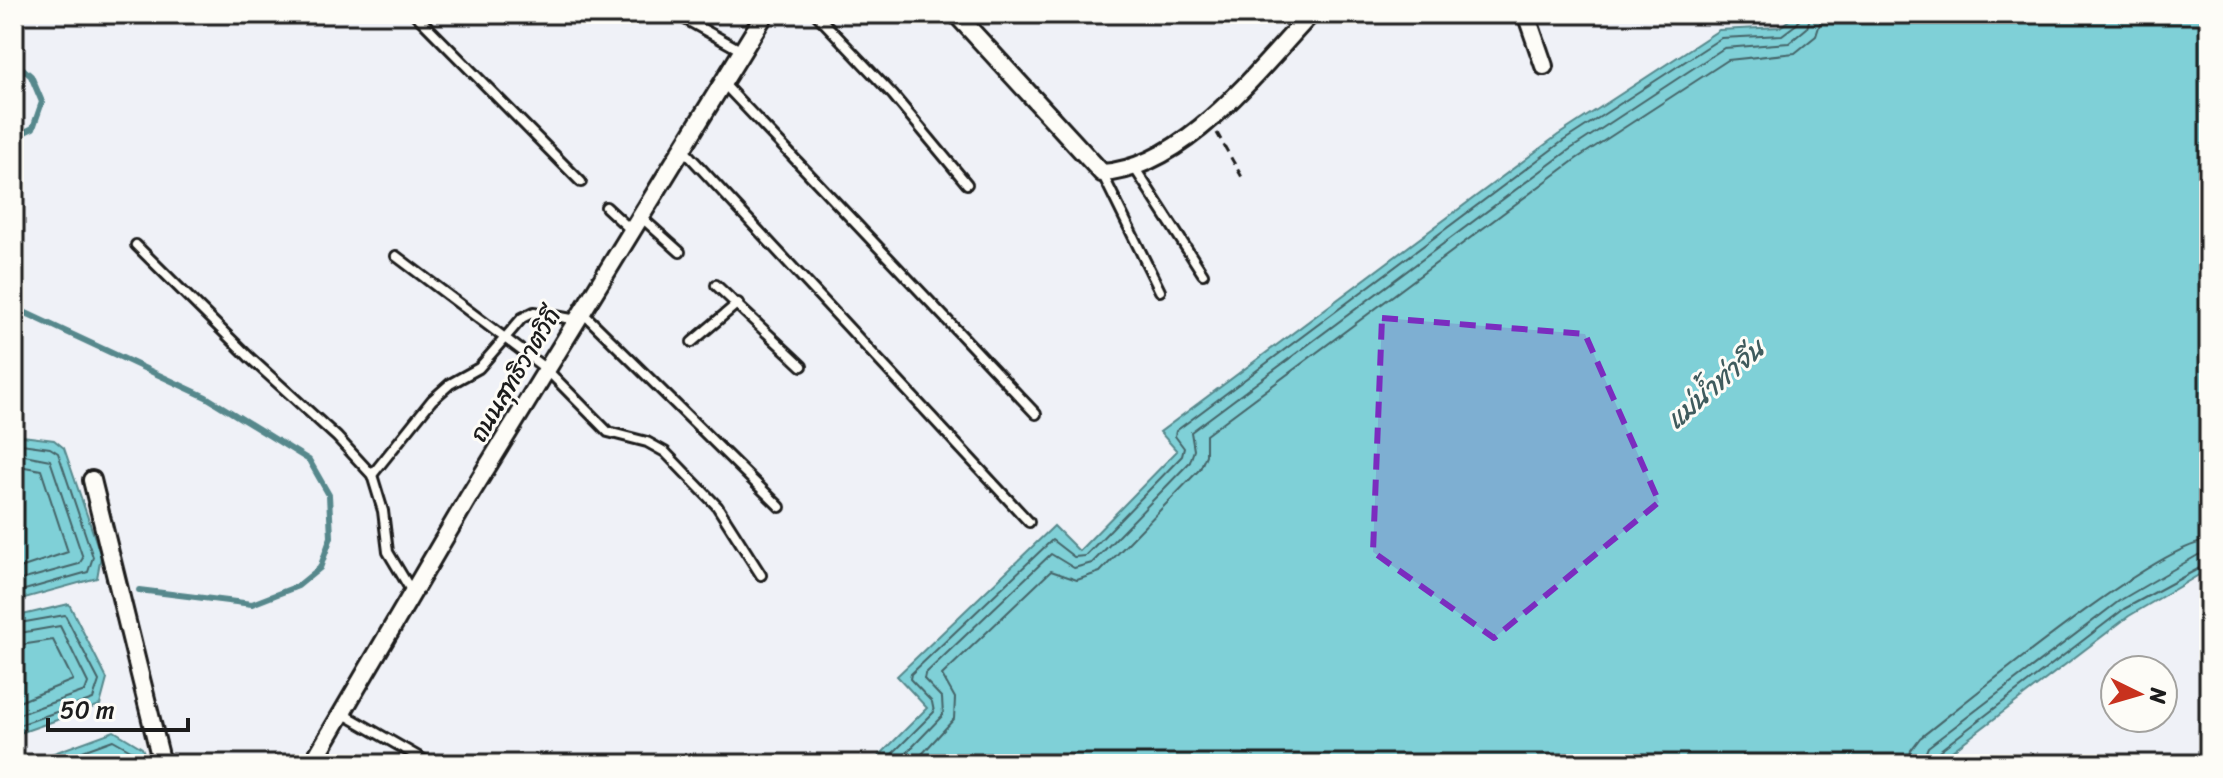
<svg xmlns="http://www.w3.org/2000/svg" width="2223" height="778" font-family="Sriracha,'Playpen Sans Thai',sans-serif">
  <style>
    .water { fill: #7fd0d7; stroke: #57888c; stroke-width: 2 }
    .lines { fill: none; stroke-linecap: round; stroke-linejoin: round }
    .shore { stroke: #446467; stroke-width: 2 }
    .stream { stroke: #57888c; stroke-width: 6 }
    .service-casing { stroke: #1c1c1c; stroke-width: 14 }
    .minor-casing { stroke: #1c1c1c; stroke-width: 22 }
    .path { stroke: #1c1c1c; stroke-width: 3; stroke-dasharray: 8 6; stroke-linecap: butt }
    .service { stroke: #fdfcf7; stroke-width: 8 }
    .minor { stroke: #fdfcf7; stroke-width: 16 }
    .marked { fill: #7b2cbf; fill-opacity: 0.2; stroke: #7b2cbf; stroke-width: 6; stroke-dasharray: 16 10; stroke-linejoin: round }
    .labels { text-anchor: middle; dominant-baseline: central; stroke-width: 6; stroke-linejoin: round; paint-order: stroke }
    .street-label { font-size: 24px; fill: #1c1c1c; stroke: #fdfcf7 }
    .water-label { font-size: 26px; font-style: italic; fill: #3f5b5d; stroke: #fdfcf7 }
  </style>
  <rect width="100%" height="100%" fill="#eff1f7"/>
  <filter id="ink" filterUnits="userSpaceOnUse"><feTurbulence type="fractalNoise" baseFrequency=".0125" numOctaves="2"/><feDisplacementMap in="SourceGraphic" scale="16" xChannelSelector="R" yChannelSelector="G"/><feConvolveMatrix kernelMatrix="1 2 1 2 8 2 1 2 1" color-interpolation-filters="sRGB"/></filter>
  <g filter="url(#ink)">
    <g class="water">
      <path d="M1797,14H2209V569L2129,616L1935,764H871L927,708L897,676L1054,526L1079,551L1177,451L1160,432L1558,135L1719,30L1780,27Z"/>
      <path d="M14,435L54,440L64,448L101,556L97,578L14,601Z"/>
      <path d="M69,604L107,679L100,705L14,735V617Z"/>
      <path d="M114,731L142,748L149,764H24Z"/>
    </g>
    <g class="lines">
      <g class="shore">
        <path d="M14,443L50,448L58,453L93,557L88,572L14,593"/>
        <path d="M14,453L50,460L83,558L79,564L14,582"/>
        <path d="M14,465L41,470L68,552L14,570"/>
        <path d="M14,624L65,615L99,681L93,699L14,727"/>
        <path d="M14,634L60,626L88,683L85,691L14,716"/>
        <path d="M14,646L53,640L73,680L14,704"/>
        <path d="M47,764L113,740L136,753L141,764"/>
        <path d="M882,764L934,712L932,702L910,679L911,674L1052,540L1074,557L1085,556L1182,456L1184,448L1175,436L1176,431L1563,141L1721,38L1782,35L1798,23L1801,14"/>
        <path d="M896,764L943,715L942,698L924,679L925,674L1051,554L1074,568L1092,563L1190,462L1194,450L1191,432L1569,150L1724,48L1789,43L1807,28L1811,14"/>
        <path d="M913,764L954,719L955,698L942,675L1051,571L1077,580L1100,572L1200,469L1206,455V435L1576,159L1728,60L1795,53L1816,36L1823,14"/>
        <path d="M1909,764L1911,750L1920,738C1970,699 2158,543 2209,541"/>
        <path d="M1921,764L1928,747L2119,601L2198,555L2209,553"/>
        <path d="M1931,764L1935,754L2124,609L2209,563"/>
      </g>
      <g class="stream">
        <path d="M14,61L31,76L42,102L33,128L14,137"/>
        <path d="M14,315L26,313L206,397L270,436L309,460L329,495L331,537L320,568L298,586L252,604L139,590"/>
      </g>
      <g class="service-casing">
        <g id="service">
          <path d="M415,14L581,182"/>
          <path d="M676,14L742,51"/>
          <path d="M816,14L893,95L967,184"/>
          <path d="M723,83L1036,414"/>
          <path d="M682,148L1029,522"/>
          <path d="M1134,167L1203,274"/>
          <path d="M1102,173L1160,291"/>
          <path d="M606,207L632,231"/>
          <path d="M641,217L680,252"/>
          <path d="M136,245L249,357L337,437L372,475L383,511L388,552L412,592"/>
          <path d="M396,256L546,369L608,432L647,442L665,452L717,506L761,575"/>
          <path d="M716,285L802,366"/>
          <path d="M582,312L780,507"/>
          <path d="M692,342L738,303"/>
          <path d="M372,475L432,400L450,384L479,368L522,318L534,312L577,320"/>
          <path d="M342,713L431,764"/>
        </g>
      </g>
      <g class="minor-casing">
        <g id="minor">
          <path d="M956,14L1102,173C1185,168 1258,70 1311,14"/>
          <path d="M1526,14L1544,66"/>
          <path d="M92,480L162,764"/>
          <path d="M312,764L468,498L765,14"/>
        </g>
      </g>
      <path class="path" d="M1217,133L1243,179"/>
      <use href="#service" class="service"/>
      <use href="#minor" class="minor"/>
    </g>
  </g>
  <path class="marked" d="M1382,318L1585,334L1659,502L1494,638L1373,552Z"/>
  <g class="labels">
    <g class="street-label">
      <text transform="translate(515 375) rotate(-59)">ถนนสุทธิวาตวิถี</text>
    </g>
    <g class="water-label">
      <text transform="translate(1715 384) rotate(-41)">แม่น้ำท่าจีน</text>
    </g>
  </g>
  <rect width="2223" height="778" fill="none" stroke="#fdfcf7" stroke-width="48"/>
  <rect x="24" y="24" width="2175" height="730" fill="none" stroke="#1c1c1c" stroke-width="3" filter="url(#ink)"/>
  <g transform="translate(2139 694) rotate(95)"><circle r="38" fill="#fdfcf7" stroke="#a3a29f" stroke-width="2"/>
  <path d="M0-6L14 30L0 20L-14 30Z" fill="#c8321e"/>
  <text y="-12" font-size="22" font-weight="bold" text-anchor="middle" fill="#1c1c1c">N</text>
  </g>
  <path d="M48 718v12h140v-12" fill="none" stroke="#1c1c1c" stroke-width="4"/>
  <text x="60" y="718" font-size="24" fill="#1c1c1c" stroke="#fdfcf7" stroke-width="6" paint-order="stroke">50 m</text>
</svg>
